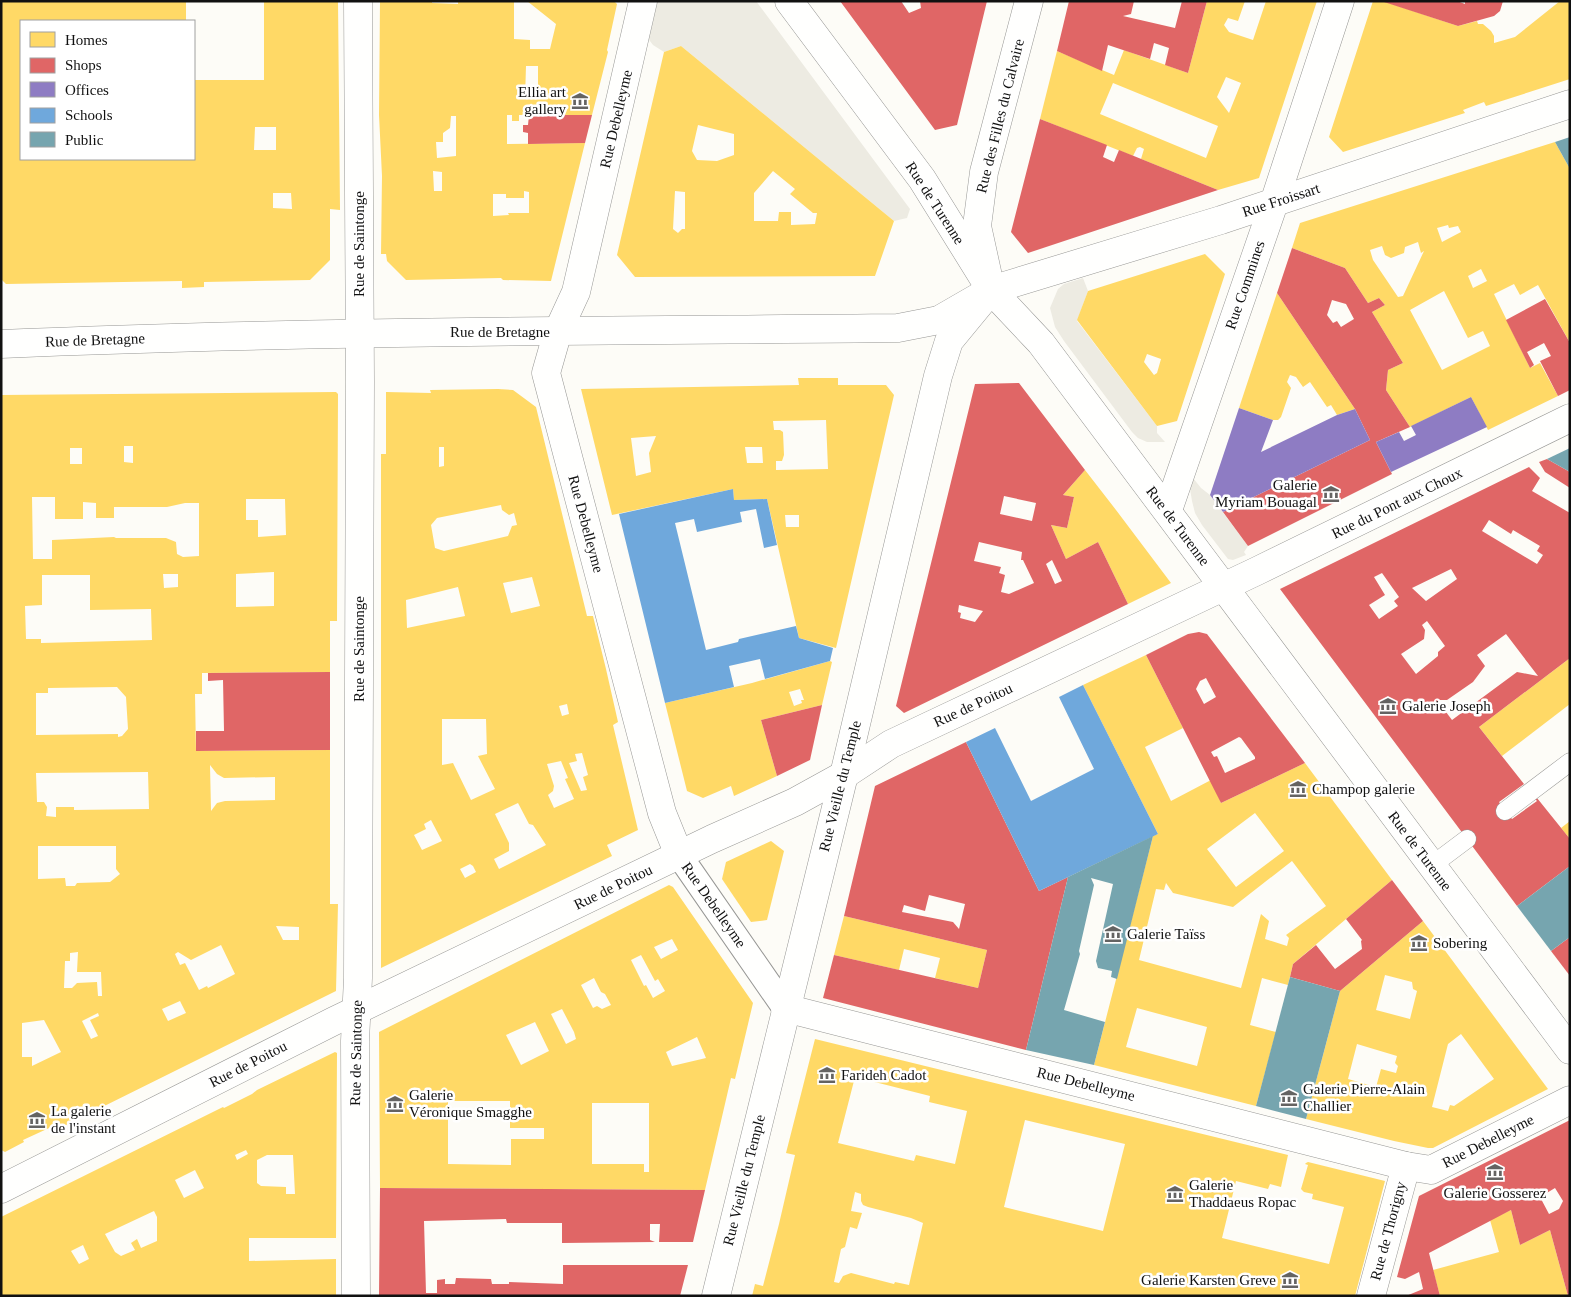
<svg xmlns="http://www.w3.org/2000/svg" width="1571" height="1297" font-family="'Times New Roman',serif">
  <style>
    .plaza { fill: #edebe2 }
    .homes { fill: #ffd966; fill-rule: evenodd }
    .shops { fill: #e06666; fill-rule: evenodd }
    .offices { fill: #8e7cc3 }
    .schools { fill: #6fa8dc }
    .public { fill: #76a5af }
    .lines { fill: none; stroke-linecap: round; stroke-linejoin: round }
    .service-casing { stroke: #979795; stroke-width: 19 }
    .pedestrian-casing { stroke: #979795; stroke-width: 27 }
    .minor-casing { stroke: #979795; stroke-width: 29 }
    .tertiary-casing { stroke: #979795; stroke-width: 29 }
    .service { stroke: #fffffe; stroke-width: 18 }
    .pedestrian { stroke: #fffffe; stroke-width: 25 }
    .minor { stroke: #fffffe; stroke-width: 28 }
    .tertiary { stroke: #fffffe; stroke-width: 28 }
    .labels { text-anchor: middle; dominant-baseline: central; stroke-width: 5; stroke-linejoin: round; paint-order: stroke }
    .poi-label { font-size: 15px; fill: #111; stroke: #fff; text-anchor: start }
    .street-label { font-size: 15px; fill: #111; stroke: #fff }
  </style>
  <rect width="100%" height="100%" fill="#fdfcf7"/>
  <g class="plaza">
    <path d="M652,1H756L910,209L907,218L894,221L681,46L664,52L653,45L644,33Z"/>
    <path d="M1083,278L1088,291L1077,321L1157,426V433L1165,442H1147L1138,438L1132,432L1064,341L1055,327L1050,308L1058,289L1064,284Z"/>
    <path d="M1193,478L1201,488L1210,495L1248,546L1244,552L1246,555L1233,560L1228,559L1202,525L1195,513L1192,501L1190,489Z"/>
  </g>
  <g class="homes">
    <path d="M1,1H186V21H21L20,97H21V159H194V80H264V1H338L340,210L330,209V260L310,280L204,282V287L182,288V281L6,284L1,279ZM255,127H276V150H254ZM273,193H291L292,209L273,208Z"/>
    <path d="M380,1H432V3L458,4V1H514V39L530,40V49H550L556,24L527,1H614L617,4L607,50L608,52L592,115H519V121H512V115H507V144L585,143L551,281L503,280L501,278L406,280L387,261L386,254H381L382,176L379,115ZM526,66H538V99H525ZM451,116H456V156L437,158L436,142H443V133L450,128ZM433,171L442,172V191H434ZM524,191L529,192V213H508L509,215L493,216V194H506V198H524Z"/>
    <path d="M1207,1H1245L1238,21L1228,18L1224,25L1229,32L1253,40L1266,1H1317L1259,178L1218,190L1141,159L1144,149L1140,147L1137,148L1133,156L1040,119L1057,51L1114,75L1124,50L1188,73ZM1226,77L1241,83L1229,113L1217,97ZM1113,83L1218,126L1206,158L1100,114Z"/>
    <path d="M1373,1H1383L1458,26L1477,21L1478,24H1483L1491,31L1494,36V43L1515,37L1560,1H1570V79L1486,106L1484,102L1463,110L1465,113L1343,152L1329,137Z"/>
    <path d="M681,46L894,221L875,276L635,277L617,255L664,52ZM698,125L734,134V155L717,161L697,160L692,151ZM773,171L795,189L790,194L813,213H817L815,224L791,225V212H779L778,221H754V193ZM675,191L685,192V229H682L678,233L673,229Z"/>
    <path d="M1555,142L1570,169V343L1538,285L1520,295L1514,284L1494,294L1530,368L1540,363L1558,396L1488,430L1471,397L1410,427L1386,390L1388,370L1403,363L1372,312L1385,305L1379,298L1368,303L1345,268L1292,248L1300,223ZM1448,225L1449,228L1458,226L1461,232L1442,242L1437,228ZM1418,242L1421,253L1424,251L1403,296L1398,297L1373,260L1370,250L1382,246L1385,255L1391,258L1404,253L1405,247ZM1481,269L1487,281L1473,288L1468,276ZM1444,291L1468,338L1483,331L1490,346L1442,370L1410,310Z"/>
    <path d="M1205,254L1225,274L1177,421L1157,426L1077,320L1088,291ZM1147,354L1161,359L1157,373L1154,375L1144,362Z"/>
    <path d="M1277,293L1355,409L1337,415L1331,405L1327,407L1310,382L1303,387L1296,377L1290,375L1287,382L1291,388L1281,417L1278,420H1273L1239,408Z"/>
    <path d="M798,378H838V385H886L894,395L836,648L799,638L767,499L734,500L733,489L612,515L581,389L799,385ZM826,420L828,469L776,470V461H782L784,455L783,432L780,430H774L773,421ZM656,436L649,453L651,472L636,476L631,438ZM745,447H762L763,463H747ZM785,515H799V527H786Z"/>
    <path d="M498,389L513,390L536,407L587,616H593L606,669L618,722L613,725L638,830L607,845L612,856L381,968V454H386V392L431,393L430,390ZM439,447H444V466L439,467ZM501,505L502,510L509,515L514,513L517,525L512,526L508,536L444,551L435,548L431,525L437,518ZM532,577L540,606L511,613L503,583ZM458,587L465,616L407,628L406,600ZM567,704L569,714L562,716L559,706ZM442,719H486L487,754L478,756L495,789L471,800L453,763L442,765ZM582,753L588,775L583,777L587,790L581,791L569,763L577,761L575,754ZM561,761L568,778L565,779L574,799L554,808L548,795L553,791L554,786L547,764ZM518,803L529,824L533,825L546,845L499,869L494,859L509,851V843L495,814ZM431,820L442,841L422,850L414,835L426,829L424,824ZM470,864L473,866L476,872L465,878L460,869Z"/>
    <path d="M336,392L338,394L337,621H330V672L202,673V694H195L196,751L330,750V904H338L336,991L62,1127L60,1123L23,1140L24,1142L5,1152L1,1150V395ZM124,446H133V463L124,462ZM70,448H82V464H70ZM32,497H55V519H83V502L96,503V518H114V507H167L185,503H199V556L183,557L177,554L176,542L166,538H116L114,537L52,540V559H33ZM246,499H285L286,535L258,537V520H246ZM274,572V606L236,607V574ZM163,574H178V587L164,588ZM42,575H90V610L151,609L152,640L41,643V639H26L25,606L42,605ZM117,687L126,697L128,729L122,736L118,737V734L36,735V693H48V688ZM210,765L217,774L224,778L275,777V800L225,801L217,803L211,811ZM148,772L149,809L74,810V807H56V817L46,816L47,807L44,802H37L36,773ZM38,846H116V869L120,874L110,882L77,883L75,886H66L65,878L38,879ZM276,926L299,927V940H283ZM221,945L235,974L208,988L207,986L199,990L185,963L180,965L175,954L178,952L191,960ZM78,952L77,972H101L102,996H98L97,982L77,983L72,988H64L65,961H70V953ZM180,1001L186,1013L168,1021L162,1009ZM98,1013L99,1016L90,1020L98,1036L91,1039L82,1021ZM44,1020L61,1052L32,1066V1057H22V1023Z"/>
    <path d="M1085,470L1116,510L1171,583L1128,604L1098,542L1066,559L1051,525L1067,528L1074,497L1063,495Z"/>
    <path d="M1146,655L1183,728L1145,747L1171,801L1211,780L1221,803L1305,763L1392,880L1293,964L1288,985L1262,978L1250,1025L1276,1032L1256,1106L1094,1065L1153,836L1158,834L1083,685ZM1255,813L1284,851L1236,887L1207,849ZM1292,861L1326,906L1286,935L1289,938L1287,946L1265,939L1269,921L1261,914L1241,988L1139,960L1156,889L1164,890L1166,883L1173,893L1233,907ZM1137,1008L1207,1027L1197,1066L1126,1047Z"/>
    <path d="M1570,658V704L1502,756L1479,727Z"/>
    <path d="M830,661L832,662L822,705L761,720L777,776L734,796L731,786L703,798L687,791L665,703L752,683ZM800,689L804,700H801L802,703L794,706L789,692Z"/>
    <path d="M1570,821V839L1561,828Z"/>
    <path d="M771,841L784,851L767,920L751,922L722,879L726,862Z"/>
    <path d="M669,885L673,887L753,1003L735,1079L731,1078L705,1190L380,1188L379,1032ZM672,939L678,950L661,959L654,947ZM641,955L655,981L658,979L665,991L653,998L646,985L644,986L631,960ZM594,978L601,992L605,994L611,1005L602,1009L597,1006L593,1008L581,985ZM562,1009L574,1032L576,1039L566,1044L551,1014ZM535,1022L549,1051L521,1065L506,1035ZM697,1037L706,1058L672,1066L666,1052ZM448,1101H510V1128H544V1139H511V1165L448,1164ZM592,1103H649V1172H644V1164H592Z"/>
    <path d="M844,916L987,950L978,988L935,978L940,958L904,949L899,970L834,955Z"/>
    <path d="M1423,921L1548,1089L1433,1148H1428L1394,1141L1306,1119L1340,991ZM1385,975L1412,982L1413,989L1417,991L1410,1019L1376,1010ZM1461,1034L1494,1079L1454,1106L1450,1105L1448,1111L1432,1107L1448,1044ZM1357,1044L1397,1056L1395,1063L1398,1066L1396,1073L1381,1069L1376,1087L1348,1079Z"/>
    <path d="M815,1039L1288,1155L1281,1187L1270,1184L1268,1189L1236,1181L1222,1238L1329,1264L1344,1207L1312,1199L1313,1194L1304,1192L1301,1189L1308,1165L1305,1164L1306,1163L1308,1162L1385,1181L1355,1296H752L755,1284L763,1286L779,1224L795,1155L786,1153ZM855,1077L930,1096L929,1102L967,1111L955,1164L916,1155L914,1161L838,1143ZM1025,1120L1125,1144L1103,1231L1004,1207ZM855,1192L861,1194V1201L863,1205L868,1207L911,1218L923,1223L909,1285L895,1282L894,1284L851,1273L843,1276L839,1283L834,1282L841,1249L845,1247L850,1227L857,1229L862,1213L851,1211Z"/>
    <path d="M335,1052L337,1053L336,1238H249V1261L336,1259V1296H1V1217L223,1107L224,1108L252,1094L257,1090ZM246,1150L248,1154L237,1160L235,1155ZM267,1155H293L295,1194H286V1187L261,1186L257,1183V1160ZM195,1170L204,1188L184,1198L175,1180ZM154,1211L157,1217V1241L141,1248L137,1239L131,1243L135,1250L121,1256L115,1252L105,1234ZM83,1245L89,1259L79,1264L71,1251Z"/>
    <path d="M1511,1210L1520,1245L1550,1230L1568,1296H1440L1433,1270L1499,1252L1490,1220Z"/>
  </g>
  <g class="shops">
    <path d="M840,1H901L909,13L921,8L920,1H987L957,125L935,130Z"/>
    <path d="M1069,1H1134L1131,14L1123,16L1175,28L1182,1H1207L1188,73L1165,65L1169,48L1154,43L1150,59L1108,45L1102,71L1057,51Z"/>
    <path d="M1457,1L1465,4V1H1503L1500,11L1494,16L1458,26L1384,2Z"/>
    <path d="M529,115H592L585,143L528,144V133L523,132V125H528Z"/>
    <path d="M1040,119L1107,145L1103,157L1114,162L1119,150L1218,190L1028,253L1011,232Z"/>
    <path d="M1292,248L1345,268L1368,303L1379,298L1385,305L1372,312L1403,363L1388,370L1386,390L1410,427L1376,442L1392,474L1248,546L1223,512L1370,440L1355,409L1277,293ZM1332,300L1346,304L1354,319L1341,327L1337,321L1333,323L1327,315Z"/>
    <path d="M1545,299L1570,343V390L1558,396L1540,361L1551,356L1544,343L1527,352L1534,365L1530,368L1506,320Z"/>
    <path d="M1019,383L1085,470L1063,495L1074,497L1067,528L1051,525L1066,559L1098,542L1128,604L904,713L896,706L975,384ZM1004,496L1036,503L1032,521L1000,514ZM979,542L1022,552L1021,560H1023L1034,583L1009,594L1001,592L1005,575L999,573L1001,567L974,561ZM1052,560L1062,581L1055,584L1046,564ZM959,605L983,611L975,622L960,618L961,613L958,612Z"/>
    <path d="M1547,459L1570,472V488L1545,472L1539,462Z"/>
    <path d="M1529,467L1540,478L1532,491L1570,513V658L1479,727L1524,784L1499,802L1512,819L1537,801L1535,799L1537,798L1570,839V866L1517,906L1280,589ZM1489,520L1511,534L1513,530L1540,546L1537,551L1543,555L1537,564L1482,531ZM1451,569L1457,579L1426,601L1412,588ZM1382,573L1399,597L1394,601L1398,606L1379,619L1369,605L1385,595L1374,577ZM1427,621L1445,646L1438,652V656L1416,674L1401,654L1424,639L1425,630L1422,625ZM1506,634L1538,676L1517,672L1452,720L1437,700H1447L1473,682L1485,666L1477,655Z"/>
    <path d="M1199,632L1207,634L1305,763L1221,803L1146,655L1188,634ZM1206,678L1216,697L1204,704L1196,689L1200,681ZM1239,737L1241,738L1255,757V759L1225,773L1217,756L1214,757L1211,752Z"/>
    <path d="M330,672V750L196,751V731H224L223,680L208,681V673Z"/>
    <path d="M822,705L810,760L777,776L761,720Z"/>
    <path d="M966,742L1039,891L1068,877L1026,1050L823,998L834,955L978,988L987,950L844,916L875,786ZM929,895L965,904L959,929L953,922L902,912L904,905L925,911Z"/>
    <path d="M1392,880L1423,921L1340,991L1290,977L1293,964L1316,945L1335,969L1362,949L1361,941L1362,940L1346,919Z"/>
    <path d="M1570,937V976L1551,951Z"/>
    <path d="M1570,1120V1295L1568,1296L1550,1230L1520,1245L1511,1210L1429,1253L1440,1296H1406L1423,1289L1419,1272L1405,1279L1397,1277L1419,1196ZM1555,1188L1563,1201L1559,1209L1549,1214L1540,1197Z"/>
    <path d="M380,1188L705,1190L693,1242H659L660,1224H650V1240L655,1242L562,1243V1223H507L506,1219L424,1221L426,1293H437V1280L445,1279V1284H455L456,1278L491,1279L492,1284H509V1282L563,1284V1265H688L680,1296H379Z"/>
  </g>
  <g class="offices">
    <path d="M1471,397L1487,427L1391,472L1376,442L1399,432L1404,441L1416,435L1411,426Z"/>
    <path d="M1239,408L1273,420L1261,452L1337,415L1355,409L1370,440L1223,512L1210,495Z"/>
  </g>
  <g class="schools">
    <path d="M733,489L734,500L767,499L777,545L764,548L756,509L740,512L742,522L697,532L694,519L675,523L706,650L738,642L739,639L796,626L799,638L833,648L830,661L765,679L760,659L729,666L734,687L665,703L619,514Z"/>
    <path d="M1083,685L1158,834L1039,891L966,742L995,728L1031,801L1094,769L1059,697Z"/>
  </g>
  <g class="public">
    <path d="M1570,137V169L1555,142Z"/>
    <path d="M1570,448V472L1547,459Z"/>
    <path d="M1153,836L1117,979L1111,977L1112,971L1098,968L1096,961L1113,884L1091,878L1094,885L1079,951L1080,954L1064,1010L1105,1022L1094,1065L1026,1050L1068,877Z"/>
    <path d="M1570,866V937L1551,951L1517,906Z"/>
    <path d="M1290,977L1340,991L1306,1119L1256,1106Z"/>
  </g>
  <g class="lines">
    <g class="service-casing">
      <g id="service">
        <path d="M1505,811L1570,762"/>
        <path d="M1431,866L1467,839"/>
      </g>
    </g>
    <g class="pedestrian-casing">
      <path id="pedestrian" d="M679,855L785,1008"/>
    </g>
    <g class="minor-casing">
      <g id="minor">
        <path d="M643,1L576,292L558,331L546,373L662,813L679,855"/>
        <path d="M785,1008L1406,1166L1431,1170L1570,1100"/>
        <path d="M1,1189L334,1021L712,839L795,802L844,775L891,744L1257,571L1570,418"/>
        <path d="M356,1296L355,1041L358,978L360,382L358,1"/>
        <path d="M716,1296L844,775L938,376L949,341L991,290L922,179L789,1"/>
        <path d="M1371,1296L1406,1166"/>
      </g>
    </g>
    <g class="tertiary-casing">
      <g id="tertiary">
        <path d="M991,290L1041,343L1570,1050"/>
        <path d="M991,290L977,226L984,172L1029,1"/>
        <path d="M1,344C300,331 599,331 898,328L939,320L991,290L1221,220L1570,104"/>
        <path d="M1168,510L1274,203L1340,1"/>
      </g>
    </g>
    <use href="#service" class="service"/>
    <use href="#pedestrian" class="pedestrian"/>
    <use href="#minor" class="minor"/>
    <use href="#tertiary" class="tertiary"/>
  </g>
  <defs>
    <g id="museum-bare" transform="scale(1.35)"><path d="M0-6L6-3V-2H-6V-3ZM-5-1h2V3h-2ZM-1-1h2V3h-2ZM3-1h2V3H3ZM-6 4H6V6H-6Z" fill="#646362" stroke="#fff" stroke-width="2.5" paint-order="stroke"/></g>
  </defs>
  <g fill-rule="evenodd">
    <use href="#museum-bare" x="580" y="101"/>
    <use href="#museum-bare" x="1331" y="494"/>
    <use href="#museum-bare" x="1388" y="706"/>
    <use href="#museum-bare" x="1298" y="789"/>
    <use href="#museum-bare" x="1113" y="934"/>
    <use href="#museum-bare" x="1419" y="943"/>
    <use href="#museum-bare" x="827" y="1075"/>
    <use href="#museum-bare" x="1289" y="1098"/>
    <use href="#museum-bare" x="395" y="1104"/>
    <use href="#museum-bare" x="37" y="1120"/>
    <use href="#museum-bare" x="1495" y="1172"/>
    <use href="#museum-bare" x="1175" y="1194"/>
    <use href="#museum-bare" x="1290" y="1280"/>
  </g>
  <g class="labels">
    <g class="poi-label">
      <text x="566" y="92" text-anchor="end">Ellia art<tspan x="566" dy="17">gallery</tspan></text>
      <text x="1317" y="485" text-anchor="end">Galerie<tspan x="1317" dy="17">Myriam Bouagal</tspan></text>
      <text x="1402" y="706">Galerie Joseph</text>
      <text x="1312" y="789">Champop galerie</text>
      <text x="1127" y="934">Galerie Taïss</text>
      <text x="1433" y="943">Sobering</text>
      <text x="841" y="1075">Farideh Cadot</text>
      <text x="1303" y="1089">Galerie Pierre-Alain<tspan x="1303" dy="17">Challier</tspan></text>
      <text x="409" y="1095">Galerie<tspan x="409" dy="17">Véronique Smagghe</tspan></text>
      <text x="51" y="1111">La galerie<tspan x="51" dy="17">de l'instant</tspan></text>
      <text x="1189" y="1185">Galerie<tspan x="1189" dy="17">Thaddaeus Ropac</tspan></text>
      <text x="1495" y="1193" text-anchor="middle">Galerie Gosserez</text>
      <text x="1276" y="1280" text-anchor="end">Galerie Karsten Greve</text>
    </g>
    <g class="street-label">
      <text transform="translate(1000 116) rotate(-76)">Rue des Filles du Calvaire</text>
      <text transform="translate(616 119) rotate(-77)">Rue Debelleyme</text>
      <text transform="translate(1281 200) rotate(-18)">Rue Froissart</text>
      <text transform="translate(935 203) rotate(57)">Rue de Turenne</text>
      <text transform="translate(359 244) rotate(-90)">Rue de Saintonge</text>
      <text transform="translate(1245 285) rotate(-71)">Rue Commines</text>
      <text x="500" y="332">Rue de Bretagne</text>
      <text transform="translate(95 340) rotate(-2)">Rue de Bretagne</text>
      <text transform="translate(1397 503) rotate(-26)">Rue du Pont aux Choux</text>
      <text transform="translate(586 524) rotate(75)">Rue Debelleyme</text>
      <text transform="translate(1178 526) rotate(53)">Rue de Turenne</text>
      <text transform="translate(359 649) rotate(-90)">Rue de Saintonge</text>
      <text transform="translate(973 705) rotate(-25)">Rue de Poitou</text>
      <text transform="translate(840 786) rotate(-76)">Rue Vieille du Temple</text>
      <text transform="translate(1420 851) rotate(53)">Rue de Turenne</text>
      <text transform="translate(613 887) rotate(-26)">Rue de Poitou</text>
      <text transform="translate(714 905) rotate(55)">Rue Debelleyme</text>
      <text transform="translate(356 1053) rotate(-89)">Rue de Saintonge</text>
      <text transform="translate(248 1064) rotate(-27)">Rue de Poitou</text>
      <text transform="translate(1086 1084) rotate(14)">Rue Debelleyme</text>
      <text transform="translate(1488 1141) rotate(-27)">Rue Debelleyme</text>
      <text transform="translate(744 1180) rotate(-76)">Rue Vieille du Temple</text>
      <text transform="translate(1388 1231) rotate(-75)">Rue de Thorigny</text>
    </g>
  </g>
  <rect width="1571" height="1297" fill="none" stroke="#111111" stroke-width="5"/>
  <rect x="20" y="20" width="175" height="140" fill="#ffffff" stroke="#a0a0a0"/>
  <rect x="30" y="32" width="25" height="15" fill="#ffd966" stroke="#a0a0a0"/>
  <text x="65" y="45" font-size="15" fill="#111111">Homes</text>
  <rect x="30" y="58" width="25" height="15" fill="#e06666" stroke="#a0a0a0"/>
  <text x="65" y="70" font-size="15" fill="#111111">Shops</text>
  <rect x="30" y="82" width="25" height="15" fill="#8e7cc3" stroke="#a0a0a0"/>
  <text x="65" y="95" font-size="15" fill="#111111">Offices</text>
  <rect x="30" y="108" width="25" height="15" fill="#6fa8dc" stroke="#a0a0a0"/>
  <text x="65" y="120" font-size="15" fill="#111111">Schools</text>
  <rect x="30" y="132" width="25" height="15" fill="#76a5af" stroke="#a0a0a0"/>
  <text x="65" y="145" font-size="15" fill="#111111">Public</text>
</svg>
